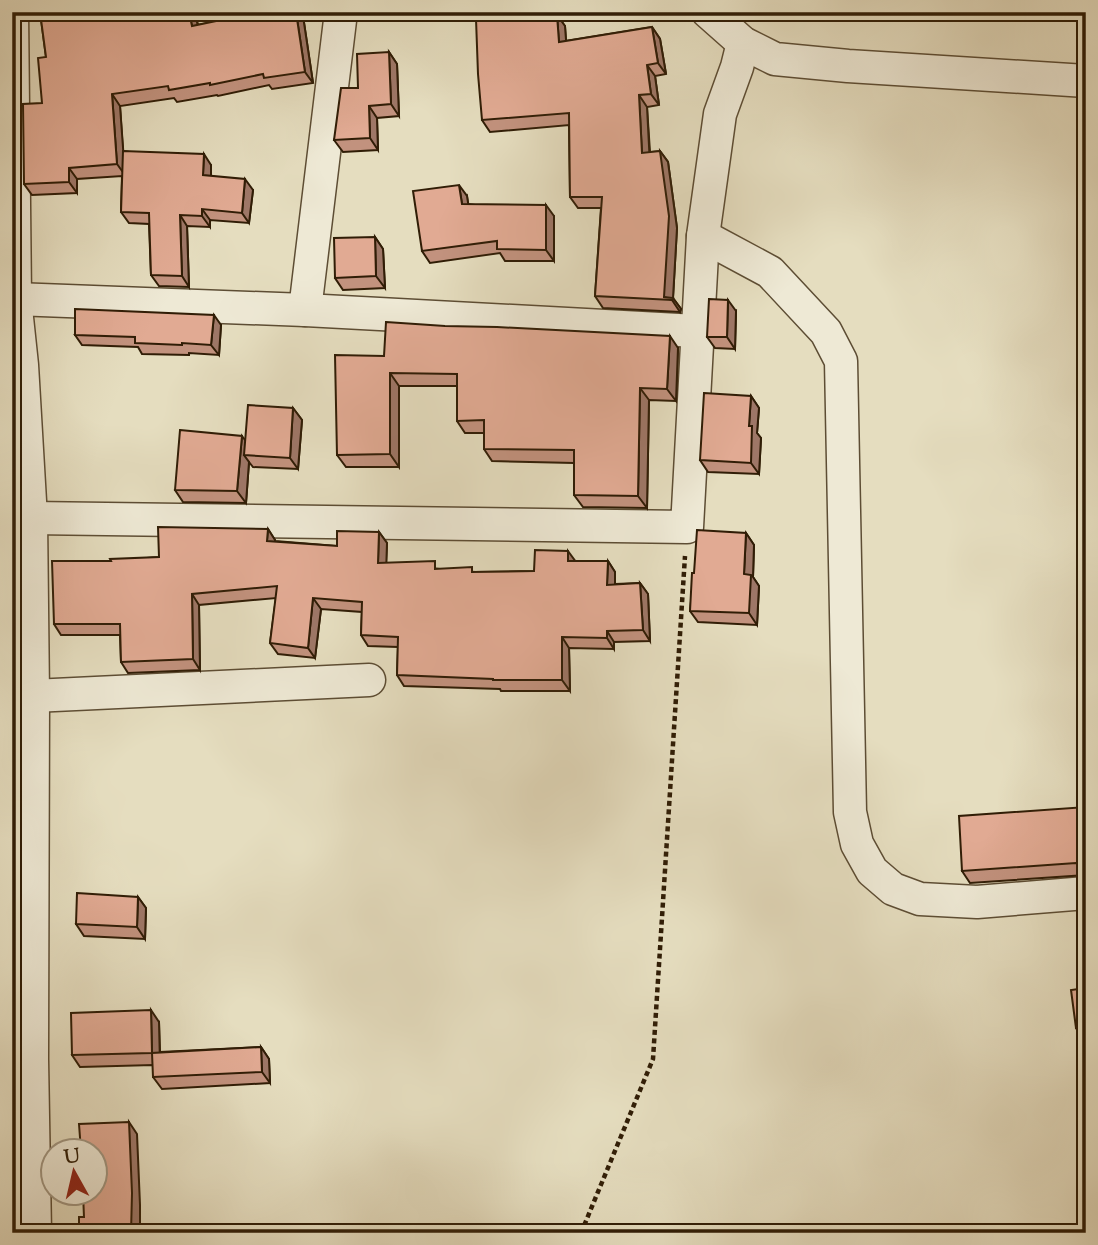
<svg xmlns="http://www.w3.org/2000/svg" width="1098" height="1245" font-family="'Sorts Mill Goudy',serif">
  <style>
    .lines { fill: none; stroke-linecap: round; stroke-linejoin: round }
    .minor-casing { stroke: #5d4d34; stroke-width: 35 }
    .path { stroke: #301d06; stroke-width: 4.5; stroke-dasharray: 5 3.5; stroke-linecap: butt }
    .minor { stroke: #eee9d5; stroke-width: 32 }
    .wall { fill: #c2927e; stroke: #301d06; stroke-width: 2 }
    .shaded-wall { fill: #9e7767; stroke: #301d06; stroke-width: 2 }
    .building { fill: #e1aa93; stroke: #301d06; stroke-width: 2 }
  </style>
  <rect width="100%" height="100%" fill="#e5ddbf"/>
  <filter id="stains"><feTurbulence type="fractalNoise" baseFrequency=".00286" numOctaves="4"/><feColorMatrix values="0 0 0 0 .2 0 0 0 0 .09 0 0 0 0 .02 0 0 0 .5 -.17"/></filter>
  <radialGradient id="worn" r=".72"><stop offset=".6" stop-color="#630" stop-opacity="0"/><stop offset="1" stop-color="#630" stop-opacity=".3"/></radialGradient>
  <g class="lines">
    <g class="minor-casing">
      <g id="minor">
        <path d="M12,12L15,299L22,365L31,518L33,696L32,1059L35,1233"/>
        <path d="M708,12L743,43L775,59L848,66L1086,81"/>
        <path d="M703,236L770,272L826,332L841,361L850,812L857,844L872,871L893,889L920,899L977,902L1086,893"/>
        <path d="M15,299L305,310L697,331"/>
        <path d="M305,310L341,12"/>
        <path d="M31,518L687,527L703,236L720,114L737,67L743,43"/>
        <path d="M33,696L369,680"/>
      </g>
    </g>
    <path class="path" d="M581,1233L653,1059L685,556"/>
    <use href="#minor" class="minor"/>
  </g>
  <g class="wall">
    <path d="M40,12H195L198,25L259,12H300L303,16L313,83L272,89L269,85L218,96L217,95L177,102L174,98L120,106L123,151L211,165V176L253,190L249,223L210,220V227L187,226L189,287L159,286L151,275L149,224L129,223L121,212L122,176L77,179V193L32,195L24,184L42,103L46,57Z"/>
    <path d="M557,15L565,26L566,41L652,27L660,39L666,74L655,76L659,105L647,107L650,152L660,151L668,162L677,228L673,298L681,309L680,312L603,308L595,296L601,208H578L570,197L569,125L490,132L482,120Z"/>
    <path d="M389,52L397,64L399,116L377,118L378,150L343,152L334,140L358,88Z"/>
    <path d="M467,196L468,204L554,216V261H505L500,253L430,263L422,251Z"/>
    <path d="M375,237L383,249L385,288L343,290L335,278Z"/>
    <path d="M736,311L735,349L715,348L707,337Z"/>
    <path d="M221,325L219,355L189,353V355L142,354L138,347L82,345L75,335Z"/>
    <path d="M678,348L676,401L649,400L647,508L583,507L574,495V463L492,461L484,449V433H465L457,421V386H399V467H346L337,455L384,356Z"/>
    <path d="M751,396L759,408L757,433L761,438L759,474L708,472L700,460Z"/>
    <path d="M293,408L302,420L298,469L253,467L249,462L246,503L183,502L175,490Z"/>
    <path d="M268,529L275,540V541L337,546L379,532L387,543L386,563L440,569L475,572L534,571L576,561H608L615,572V584L640,583L648,594L650,641L614,642V649L569,648L570,691H501L500,689L404,686L397,675L398,647L368,646L361,635L362,612L321,609L315,658L278,654L270,643L276,598L199,605L200,670L128,673L121,662L120,635H61L54,624L111,561L159,557Z"/>
    <path d="M746,533L754,545L753,577L759,586L757,625L698,622L690,611L694,573Z"/>
    <path d="M1086,807V875L970,883L962,871Z"/>
    <path d="M138,897L146,908L145,939L84,936L76,924Z"/>
    <path d="M1086,988V1039L1085,1040L1076,1028Z"/>
    <path d="M159,1022L160,1052L261,1047L269,1059L270,1083L162,1089L153,1077V1065L80,1067L72,1055Z"/>
  </g>
  <g class="shaded-wall">
    <path d="M189,12H195L200,37L192,26Z"/>
    <path d="M296,12H300L303,16L313,83L305,72Z"/>
    <path d="M557,15L565,26L567,54L559,42Z"/>
    <path d="M652,27L660,39L666,74L658,63Z"/>
    <path d="M389,52L397,64L399,116L391,104Z"/>
    <path d="M647,65L655,76L659,105L651,94Z"/>
    <path d="M112,94L120,106L125,175L117,164Z"/>
    <path d="M639,95L647,107L650,165L642,153Z"/>
    <path d="M369,106L377,118L378,150L370,138Z"/>
    <path d="M660,151L668,162L677,228L673,298L681,309L680,312L672,300L664,297Z"/>
    <path d="M204,154L211,165V186L203,175Z"/>
    <path d="M69,168L77,179V193L69,182Z"/>
    <path d="M245,179L253,190L249,223L242,213Z"/>
    <path d="M459,185L467,196L470,215L462,204Z"/>
    <path d="M546,205L554,216V261L546,250Z"/>
    <path d="M202,209L210,220V227L202,216Z"/>
    <path d="M180,215L187,226L189,287L182,276Z"/>
    <path d="M375,237L383,249L385,288L376,276Z"/>
    <path d="M728,300L736,311L735,349L727,337Z"/>
    <path d="M214,315L221,325L219,355L211,345Z"/>
    <path d="M670,336L678,348L676,401L667,389Z"/>
    <path d="M390,373L399,386V467L390,454Z"/>
    <path d="M640,388L649,400L647,508L638,496Z"/>
    <path d="M751,396L759,408L757,433L761,438L759,474L751,463L749,426Z"/>
    <path d="M293,408L302,420L298,469L290,458Z"/>
    <path d="M242,436L251,448L244,455L249,462L246,503L237,491Z"/>
    <path d="M268,529L275,540V552L267,541Z"/>
    <path d="M379,532L387,543L386,574L378,563Z"/>
    <path d="M746,533L754,545L753,577L759,586L757,625L749,613L744,574Z"/>
    <path d="M568,551L576,562L568,561Z"/>
    <path d="M608,561L615,572V596L607,585Z"/>
    <path d="M640,583L648,594L650,641L643,630Z"/>
    <path d="M192,594L199,605L200,670L193,659Z"/>
    <path d="M313,598L321,609L315,658L308,648Z"/>
    <path d="M607,631L614,642V649L607,638Z"/>
    <path d="M562,637L569,648L570,691L562,680Z"/>
    <path d="M138,897L146,908L145,939L137,927Z"/>
    <path d="M151,1010L159,1022L160,1064L152,1053Z"/>
    <path d="M261,1047L269,1059L270,1083L262,1072Z"/>
    <path d="M129,1122L137,1134L140,1205V1233H131Z"/>
  </g>
  <g class="building">
    <path d="M40,12H189L192,26L259,12H296L305,72L264,78L263,74L210,85V83L169,90L168,86L112,94L117,164L69,168V182L24,184L23,104L42,103L38,58L46,57Z"/>
    <path d="M557,15L559,42L652,27L658,63L647,65L651,94L639,95L642,153L660,151L669,216L664,297L673,298L672,300L595,296L602,197H570L569,113L482,120L478,74L476,19Z"/>
    <path d="M389,52L391,104L369,106L370,138L334,140L341,88H358L357,54Z"/>
    <path d="M123,151L204,154L203,175L245,179L242,213L202,209V216L180,215L182,276L151,275L149,213L121,212Z"/>
    <path d="M459,185L462,204L546,205V250L497,249V241L422,251L413,191Z"/>
    <path d="M375,237L376,276L335,278L334,238Z"/>
    <path d="M709,299L728,300L727,337H707Z"/>
    <path d="M75,309L214,315L211,345L182,343V345L135,343V337L75,335Z"/>
    <path d="M386,322L445,326L497,327L670,336L667,389L640,388L638,496L574,495V450L484,449V420L457,421V374L390,373V454L337,455L335,355L384,356Z"/>
    <path d="M704,393L751,396L749,426H752L751,463L700,460Z"/>
    <path d="M248,405L293,408L290,458L244,455Z"/>
    <path d="M180,430L242,436L237,491L175,490Z"/>
    <path d="M158,527L268,529L267,541L337,546V531L379,532L378,563L435,561V569L472,567V572L534,571L535,550L568,551V561H608L607,585L640,583L643,630L607,631V638L562,637V680H493V679L397,675L398,637L361,635L362,602L313,598L308,648L270,643L277,586L192,594L193,659L121,662L120,624H54L52,561H111L110,559L159,557Z"/>
    <path d="M697,530L746,533L744,574L751,575L749,613L690,611L692,573H694Z"/>
    <path d="M1086,807V865L1076,863L962,871L959,816Z"/>
    <path d="M77,893L138,897L137,927L76,924Z"/>
    <path d="M1086,988V1026L1076,1028L1071,990Z"/>
    <path d="M151,1010L152,1053L72,1055L71,1013Z"/>
    <path d="M261,1047L262,1072L153,1077L152,1053Z"/>
    <path d="M129,1122L132,1193L131,1233H79V1217H84L83,1193H94V1151H81L79,1124Z"/>
  </g>
  <rect width="1098" height="1245" fill="none" stroke="#e5ddbf" stroke-width="42"/>
  <rect x="14" y="14" width="1070" height="1217" fill="none" stroke="#301d06" stroke-width="3.5"/>
  <rect x="21" y="21" width="1056" height="1203" fill="none" stroke="#301d06" stroke-width="2"/>
  <g transform="translate(74 1172) rotate(352)"><circle r="33" fill="#eee9d5" stroke="#a29782" stroke-width="2"/>
  <path d="M0-5L12 26L0 18L-12 26Z" fill="#8f2418"/>
  <text y="-10" font-size="19" font-weight="bold" text-anchor="middle" fill="#301d06">U</text>
  </g>
  <rect width="100%" height="100%" filter="url(#stains)"/>
  <rect width="100%" height="100%" fill="url(#worn)"/>
</svg>
